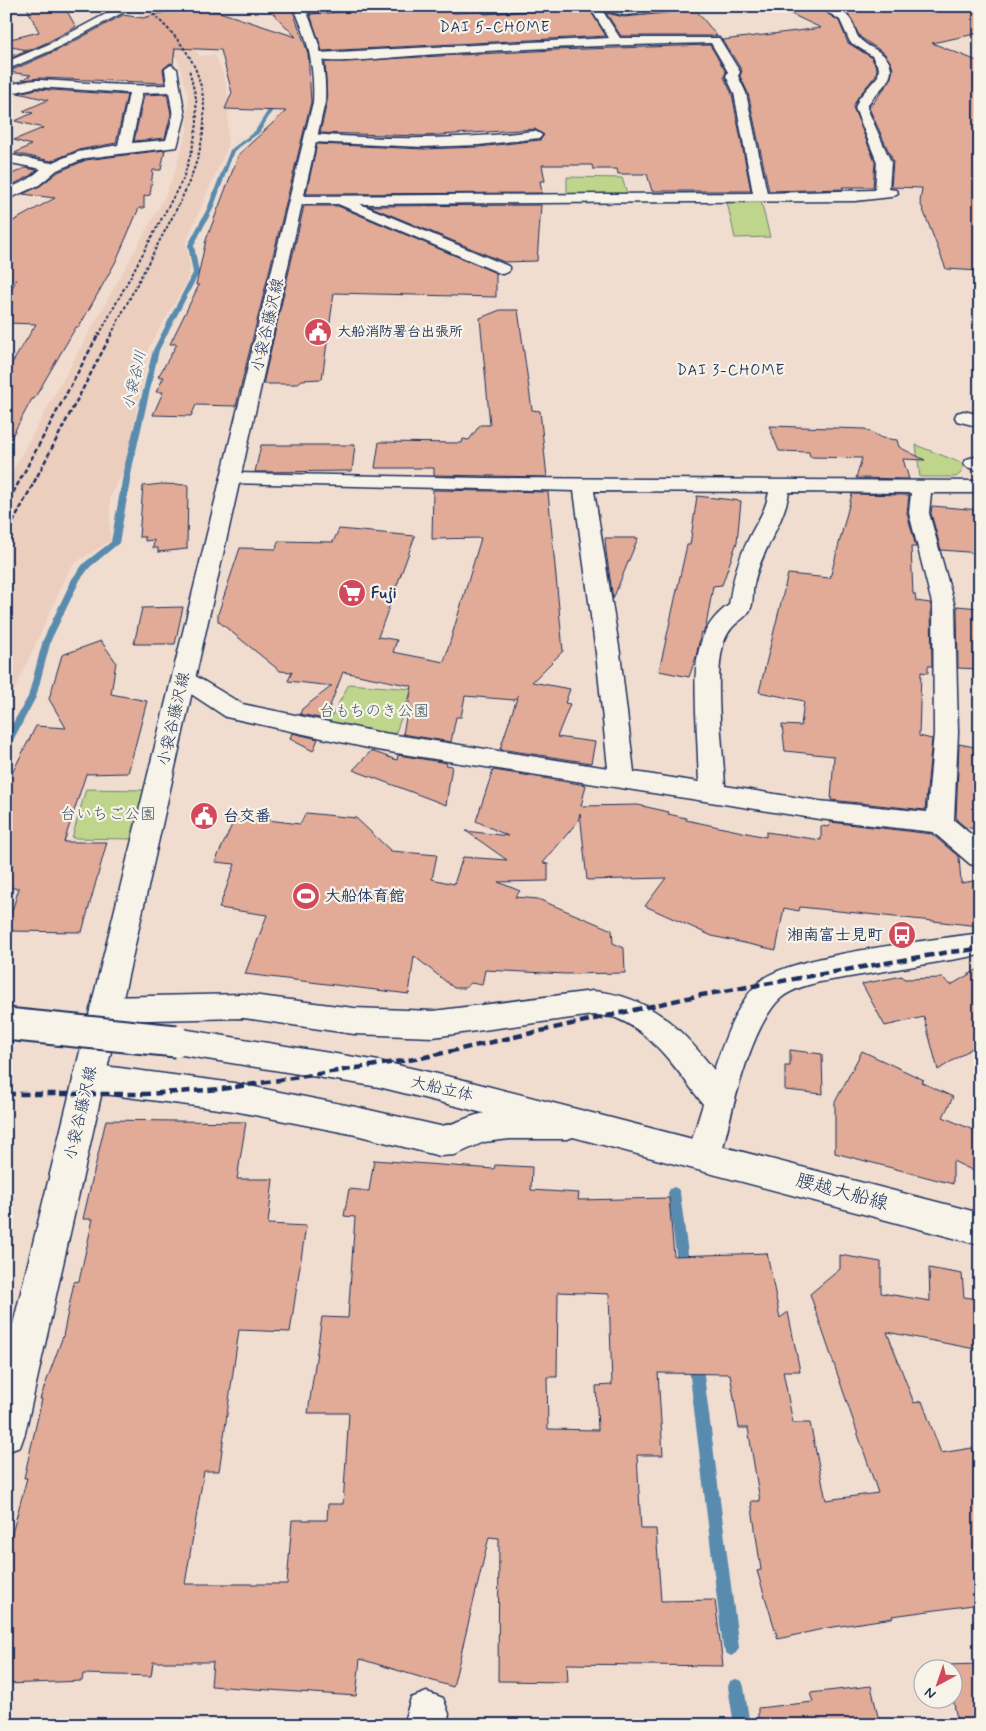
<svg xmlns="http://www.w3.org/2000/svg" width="986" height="1731" font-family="Mynerve,'Klee One',sans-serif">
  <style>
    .built { fill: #eccebf }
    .green { fill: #bfd58b; stroke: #6d8274 }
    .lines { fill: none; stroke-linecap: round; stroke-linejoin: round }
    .stream { fill: #598bae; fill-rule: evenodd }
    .building { fill: #e1ab97; stroke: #1b2f5e; fill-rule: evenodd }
    .minor-casing { stroke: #1b2f5e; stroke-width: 3 }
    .major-casing { stroke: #1b2f5e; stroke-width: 3 }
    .minor { fill: #f7f3e8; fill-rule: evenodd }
    .major { fill: #f7f3e8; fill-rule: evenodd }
    .rail-far2 { stroke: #1b2f5e; stroke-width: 2; stroke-dasharray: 3 2; stroke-linecap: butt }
    .rail-far1 { stroke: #1b2f5e; stroke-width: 2.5; stroke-dasharray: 5 2.5; stroke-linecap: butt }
    .rail { stroke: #1b2f5e; stroke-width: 4.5; stroke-dasharray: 9 4.5; stroke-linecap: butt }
    .major-bridge-casing { stroke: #1b2f5e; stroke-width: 35; stroke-linecap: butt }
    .major-bridge { stroke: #f7f3e8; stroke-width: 31 }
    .labels { text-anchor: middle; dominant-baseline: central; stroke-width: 4.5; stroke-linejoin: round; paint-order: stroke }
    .far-poi-label { font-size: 14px; font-weight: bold; fill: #1b2f5e; stroke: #f7f3e8; text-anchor: start }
    .far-neighbourhood-label { font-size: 15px; letter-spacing: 1px; fill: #1b2f5e; stroke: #f7f3e8 }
    .far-water-label { font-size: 15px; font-style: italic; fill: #355580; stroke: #f7f3e8 }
    .street-label { font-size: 16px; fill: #1b2f5e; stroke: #f7f3e8 }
    .poi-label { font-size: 16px; font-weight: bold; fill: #1b2f5e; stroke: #f7f3e8; text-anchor: start }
    .park-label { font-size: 16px; fill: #445869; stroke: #f7f3e8 }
    .near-street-label { font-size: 19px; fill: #1b2f5e; stroke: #f7f3e8 }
  </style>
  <rect width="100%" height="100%" fill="#f0ddd0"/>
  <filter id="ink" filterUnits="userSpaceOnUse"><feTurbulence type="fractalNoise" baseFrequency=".02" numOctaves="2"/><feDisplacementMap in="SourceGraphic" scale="10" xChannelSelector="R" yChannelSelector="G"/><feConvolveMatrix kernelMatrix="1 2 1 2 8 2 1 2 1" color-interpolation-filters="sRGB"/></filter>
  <g filter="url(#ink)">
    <path class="built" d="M136,6H155L178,25L200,56L215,55L224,76L229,101L227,148L186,242L190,269L185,285L149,347L125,468L110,498V541L75,563L68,573L6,709V482L165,196L175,171L187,130L188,95L179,63L171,48L155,28L133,8Z"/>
    <g class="green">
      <path d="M567,177L622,178L628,196H567Z"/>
      <path d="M761,201L770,237L735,238L727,202Z"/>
      <path d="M916,445L964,464L962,472L956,477H920Z"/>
      <path d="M349,684L412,689L393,740L326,727Z"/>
      <path d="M86,789L145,790L131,839L72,838Z"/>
    </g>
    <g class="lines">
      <g class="stream">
        <path d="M275,99L279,100L259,133L234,151L213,209L194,245L199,273L159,350L133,464L119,543L90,567L80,580L51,640L36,697L11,744L6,747V735L28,697L43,640L72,579L84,563L111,542L125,464L153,350L193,273L188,245L207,209L230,150L255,131Z"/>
        <path d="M674,1187L678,1189L680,1193L690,1269L689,1273L684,1275L679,1273L678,1269L668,1193L670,1189Z"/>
        <path d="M695,1353L700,1355L702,1360L739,1648L736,1653L731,1656L726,1653L723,1648L688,1360L690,1355Z"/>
        <path d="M736,1679L742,1681L744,1687L750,1725H734L728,1687L730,1681Z"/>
      </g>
    </g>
    <g class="building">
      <path d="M26,6H64L76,27L48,42L12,58L8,57L27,50L6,46V40L39,32Z"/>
      <path d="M188,6H201L296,37L266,6H291L308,53L311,102L236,406L196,405L191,416L153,415L163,392H156L164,377H158L177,344H170L199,285H196L206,240L239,154L286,111L225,109L232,93L221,50L175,48L173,64L170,63L163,69L165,83L40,78L22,80L31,75L8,72L58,50L123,15L143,18Z"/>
      <path d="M415,6H428L429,10H452L453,13L481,12L485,14L588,7L606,36L322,51L310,14L362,11L368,8Z"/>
      <path d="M774,6H816L839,21L848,43L871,57L877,68L876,75L858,97L853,107L875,162L873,187H842L844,189L769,191L748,93L740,76L742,71L723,40L821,28Z"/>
      <path d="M834,6L980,9V33L932,43L980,62V159L976,174L980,175V271L946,269L920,202L922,188L891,187L893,161L869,108L890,81L893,69L891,63L884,53L860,37L848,14Z"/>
      <path d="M696,10L717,36H621L606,13L624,17Z"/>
      <path d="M710,45L726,72L724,77L732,94L751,191H652L647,174H618L617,169H593L592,165H542L545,181H540L542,193L306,194L317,144L423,149L479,147L540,140L544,135L535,129L423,136L320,133L327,102L325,62L555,50Z"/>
      <path d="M37,89L127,95L116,143L78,150L51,161L15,153L31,145L14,140L43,128L15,121L33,113L23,111L48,100L18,93Z"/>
      <path d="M167,94L171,114L165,138L134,141L144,95Z"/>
      <path d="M165,150L161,170H153L150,195L144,196V208H139L115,263L79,327H76L34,399H32L6,447V373L36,324L6,323V301L16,280H6V225L55,198L23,194L40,186L58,172L86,160Z"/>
      <path d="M25,168L37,170L28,177L6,188V177Z"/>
      <path d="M541,205L537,261L504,262L369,206Z"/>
      <path d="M304,206H338L496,273V297L334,293L322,379L302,380L297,384H263Z"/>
      <path d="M500,310H518L532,410L540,411L547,477L434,475V468H375L379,442L462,443L463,439L469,440L480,425H490L480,318Z"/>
      <path d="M769,426L865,429L882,438L897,440L899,447L925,460L903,459L909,479L856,478L862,458L810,457L809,452L779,451Z"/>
      <path d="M261,445H355L352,471L255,472Z"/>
      <path d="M162,484L188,485L187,549L158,552V548H153L154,540L145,541V537H139L143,486Z"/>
      <path d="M433,490L548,492L563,651L532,682L570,689L565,703L570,704L557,737L595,742L591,763L500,749L518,695L514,700L465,696L461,717H456L451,742L403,734L412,686L343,672L325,719L300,714L302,709L332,686L288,681L292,672L280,671L218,621V614L240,548L276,549L278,541L333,542L339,529L415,536L378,637L397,640L393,652L444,662L481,538L432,539Z"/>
      <path d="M852,494L909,495L907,513L916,547H911L913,594H915L916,601L930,603L931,607L932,666H928V673L921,672L919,736L932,739L925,810L831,800L834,756L785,751L782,725L801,726L804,701L759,692L788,574L830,578Z"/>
      <path d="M697,496L741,501L737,542L722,585L713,586L706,626L703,633L701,632L696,657L689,677L659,671L687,545H690Z"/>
      <path d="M932,506L980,510V553L941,550L931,513Z"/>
      <path d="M605,538H638L613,599L606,551Z"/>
      <path d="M957,606L980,608V669L958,668Z"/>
      <path d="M183,607L175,644H134L142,608Z"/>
      <path d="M101,641L116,662L111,694L147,701L128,773L86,774L64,842H107L82,932L6,931L19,888H6V785L36,726L66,728L49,699L62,655Z"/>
      <path d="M292,733L318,739L313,751L290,739Z"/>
      <path d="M959,744L980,748V830L965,827L956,819Z"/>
      <path d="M371,751L397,760L398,755L447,763L446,765L452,766L446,805L353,770Z"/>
      <path d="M493,770L586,785L581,806L638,805L669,812L668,814L686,818V820L766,837V832L821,840V826L829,827L830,822L932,834L959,857L961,883L980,880V926L800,907L799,911L784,908L776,950L712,936L645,906L666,878L587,880L580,813L578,821L543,863L548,864V881L498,882L520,891L515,897L538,899L612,930L613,943L624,948L625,973L566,974L485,970L482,985L471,983L465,988H454L414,956L409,994L245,974L267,915L219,908L235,864L215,862L236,816L300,824L306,813L356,818L391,851L437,855L432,879L454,884L463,857L507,860L466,831L508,836L476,821Z"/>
      <path d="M980,968V1043L938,1070L924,1017L885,1026L862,984L902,976L904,979L943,978L951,985Z"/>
      <path d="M790,1050L822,1054L823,1094L785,1090V1066H790Z"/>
      <path d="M862,1051L924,1080L921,1082L953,1097L943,1117L980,1133V1174L953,1161V1184L835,1153V1102Z"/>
      <path d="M106,1120L246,1122L237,1179H273L268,1224L306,1226L290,1332L239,1330L219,1471H204L185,1584H287L292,1520H327L328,1504H343L349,1413H308L322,1317L348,1318L355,1217L344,1216L349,1189L369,1191L374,1160L494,1169L495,1165L532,1167L531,1190L579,1193L578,1200L669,1198L674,1256L767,1253L780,1318L788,1312L800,1371H783L793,1423H810L826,1500L878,1493L810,1294L840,1269V1255L881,1262V1293L930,1301L929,1268L962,1274L964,1297L980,1299V1350L887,1332L914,1403L922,1401L941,1453L972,1448L980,1469V1604L892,1616L893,1618L827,1628L778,1639L757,1571L761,1570L751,1501H760L748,1428H739L730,1374L658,1373L663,1455H637L641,1529H656L661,1601L715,1600L723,1666L567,1664L568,1682L498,1681L499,1538L489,1537L453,1687L360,1659L356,1696L211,1686L213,1662H153L151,1676L83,1674L82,1681L6,1684V1556L27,1478H24L42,1399H40L63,1336L74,1282L79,1281L93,1219H83ZM558,1292L609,1294L612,1385L596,1386L598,1430L548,1429L547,1377H557Z"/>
      <path d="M980,1664V1725H958L953,1698L954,1668H946L945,1665Z"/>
      <path d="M871,1686L880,1725H758V1708L813,1702L810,1693Z"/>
    </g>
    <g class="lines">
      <g class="minor-casing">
        <g id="minor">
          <path d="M121,6H135L57,48L6,70V62L49,44Z"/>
          <path d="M307,6H367L362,9L300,13L295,10L296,8Z"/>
          <path d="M559,6L554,9L485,12L480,9L483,6Z"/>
          <path d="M589,6L624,9L699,6L694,9L624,15L602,10L620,38H719L740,72L738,76L746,93L767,193L875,190L877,162L855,108L859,98L878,76L879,68L872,56L850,42L840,20L818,6C832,6 847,10 853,24C855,28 856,35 859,38C869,50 889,51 891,69C892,85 871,94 867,108L891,162L889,189L896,190L898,193L891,197L855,201L360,204L508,266L510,269L508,272L502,274L338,204H297L290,200L297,196L753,193L734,93L726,76L728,72L711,43C607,45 503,49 398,57C383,58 321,66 312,57L318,53L609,38Z"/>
          <path d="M171,65L177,69L185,116L177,147L86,158L57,170L39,185L6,200V190L29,179L41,169L6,162V154L51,163L78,152L118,145L129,93L37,87L16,92L6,91V83C18,85 29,79 40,80C83,82 125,87 167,85L165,69ZM169,92L173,116L166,140L132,143L142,93Z"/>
          <path d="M535,131L542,135L540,138L479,145L423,147L311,142L304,138L311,134C386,140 460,140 535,131Z"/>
          <path d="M964,411L980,415V427L957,421L955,417L957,413Z"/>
          <path d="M974,457L980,459V471L967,467L964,463L967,459Z"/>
          <path d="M232,473L483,478L980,481V493H931L929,513L955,607L958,733L954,820L980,842V867L970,864L933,832L819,819L377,750L226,717L176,684L172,679L176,674L184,671L192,674L242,704L377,732L608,768L596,653L574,491L225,483L222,479L225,475ZM594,491L769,492C765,513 758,519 749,538C738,559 732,582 729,605C692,630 695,673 696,713C697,736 698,759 699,782L634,772L620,653ZM789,492L911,493L909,513L933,607L934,733L927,812L819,801L725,786C723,747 713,677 724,642C731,622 743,622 750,610C754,603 752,592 754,584C761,550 784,524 789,492Z"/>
          <path d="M980,933V955L820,982C807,985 792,989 781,998C750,1026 731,1115 721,1156L716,1166L704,1171L692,1166L687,1156L703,1104C679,1073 654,1033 616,1018C609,1016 600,1016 593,1015L433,1037L354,1034L244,1018L105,1021L94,1018L90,1009L94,1000L105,997L244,994L354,1008L433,1011L593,991C650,996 680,1027 714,1070C724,1041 736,1004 759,982C787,955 935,940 980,933Z"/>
          <path d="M89,1064L234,1083L356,1107L440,1126C455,1125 466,1117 481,1114C506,1108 555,1106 579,1115L583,1125L579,1135L567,1139H510L484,1142L455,1155L440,1156L356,1135L234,1111L89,1092L78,1088L73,1078L78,1068Z"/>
          <path d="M427,1692L443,1698L449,1714L447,1725H403L411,1698Z"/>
        </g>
      </g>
      <g class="major-casing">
        <g id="major">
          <path d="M293,6H304C319,38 327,67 325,102L25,1433L20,1447L6,1452V1353L313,102C315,67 308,38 293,6Z"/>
          <path d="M176,1028L379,1061L460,1079L980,1213V1245L460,1107L379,1087L176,1054L165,1050L161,1041L165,1032Z"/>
        </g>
      </g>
      <use href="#minor" class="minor"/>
      <use href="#major" class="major"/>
      <g class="rail-far2">
        <path d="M99,335L183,179L192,150L197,124L196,98L189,69"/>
        <path d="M111,335C127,303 144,271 160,240C189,187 220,129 195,68C184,42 164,25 145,6"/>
      </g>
      <g class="rail-far1">
        <path d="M6,506L99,333"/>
        <path d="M6,536L112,333"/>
      </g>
      <path class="rail" d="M6,1094H145L222,1089L421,1058L696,996L949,952L980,949"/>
      <g class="major-bridge-casing">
        <path id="major-bridge" d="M6,1024L176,1041"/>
      </g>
      <use href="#major-bridge" class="major-bridge"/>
    </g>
  </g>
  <defs>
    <g id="civic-disc" transform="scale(1.4375)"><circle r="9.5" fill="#d1495b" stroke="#f7f3e8"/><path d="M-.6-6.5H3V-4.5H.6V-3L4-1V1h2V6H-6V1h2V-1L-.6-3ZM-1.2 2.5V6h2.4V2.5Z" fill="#fff"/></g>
    <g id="supermarket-disc" transform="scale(1.4375)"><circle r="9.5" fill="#d1495b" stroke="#f7f3e8"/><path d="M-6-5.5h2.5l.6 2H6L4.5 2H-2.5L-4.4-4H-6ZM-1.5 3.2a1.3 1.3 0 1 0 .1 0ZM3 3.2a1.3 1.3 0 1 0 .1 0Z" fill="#fff"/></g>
    <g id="stadium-disc" transform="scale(1.4375)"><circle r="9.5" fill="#d1495b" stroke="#f7f3e8"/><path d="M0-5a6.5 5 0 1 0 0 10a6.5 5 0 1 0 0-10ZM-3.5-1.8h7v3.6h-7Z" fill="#fff"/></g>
    <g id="bus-disc" transform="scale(1.4375)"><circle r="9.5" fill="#d1495b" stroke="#f7f3e8"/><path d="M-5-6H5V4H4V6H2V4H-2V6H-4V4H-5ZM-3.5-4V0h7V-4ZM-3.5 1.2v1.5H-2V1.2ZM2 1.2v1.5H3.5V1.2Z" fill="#fff"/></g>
  </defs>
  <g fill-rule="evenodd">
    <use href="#civic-disc" x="318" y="332"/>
    <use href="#supermarket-disc" x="352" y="593"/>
    <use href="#civic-disc" x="204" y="816"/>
    <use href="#stadium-disc" x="306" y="896"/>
    <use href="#bus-disc" x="902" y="935"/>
  </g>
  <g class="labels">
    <g class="far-poi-label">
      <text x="337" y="332">大船消防署台出張所</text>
    </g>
    <g class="far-neighbourhood-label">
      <text x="495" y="28">DAI 5-CHOME</text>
      <text x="731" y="371">DAI 3-CHOME</text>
    </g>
    <g class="far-water-label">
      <text transform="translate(135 380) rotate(-77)">小袋谷川</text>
    </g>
    <g class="street-label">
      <text transform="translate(268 325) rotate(-77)">小袋谷藤沢線</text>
      <text transform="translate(174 719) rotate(-77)">小袋谷藤沢線</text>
      <text transform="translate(442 1089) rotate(13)">大船立体</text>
      <text transform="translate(81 1113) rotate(-77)">小袋谷藤沢線</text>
    </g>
    <g class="poi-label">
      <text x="371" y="593">Fuji</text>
      <text x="223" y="816">台交番</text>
      <text x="325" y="896">大船体育館</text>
      <text x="883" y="935" text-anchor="end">湘南富士見町</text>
    </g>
    <g class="park-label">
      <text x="374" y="711">台もちのき公園</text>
      <text x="108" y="814">台いちご公園</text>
    </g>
    <g class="near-street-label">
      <text transform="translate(842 1192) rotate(15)">腰越大船線</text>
    </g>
  </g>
  <rect width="986" height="1731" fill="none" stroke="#f7f3e8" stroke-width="25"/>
  <rect x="12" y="12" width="961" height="1706" fill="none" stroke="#1b2f5e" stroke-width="2" filter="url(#ink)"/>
  <g transform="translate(938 1684) rotate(220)"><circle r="24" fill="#f7f3e8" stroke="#9fa5b1"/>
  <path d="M0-4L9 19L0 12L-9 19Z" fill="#d1495b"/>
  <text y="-8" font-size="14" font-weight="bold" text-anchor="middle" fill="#1b2f5e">N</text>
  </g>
</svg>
